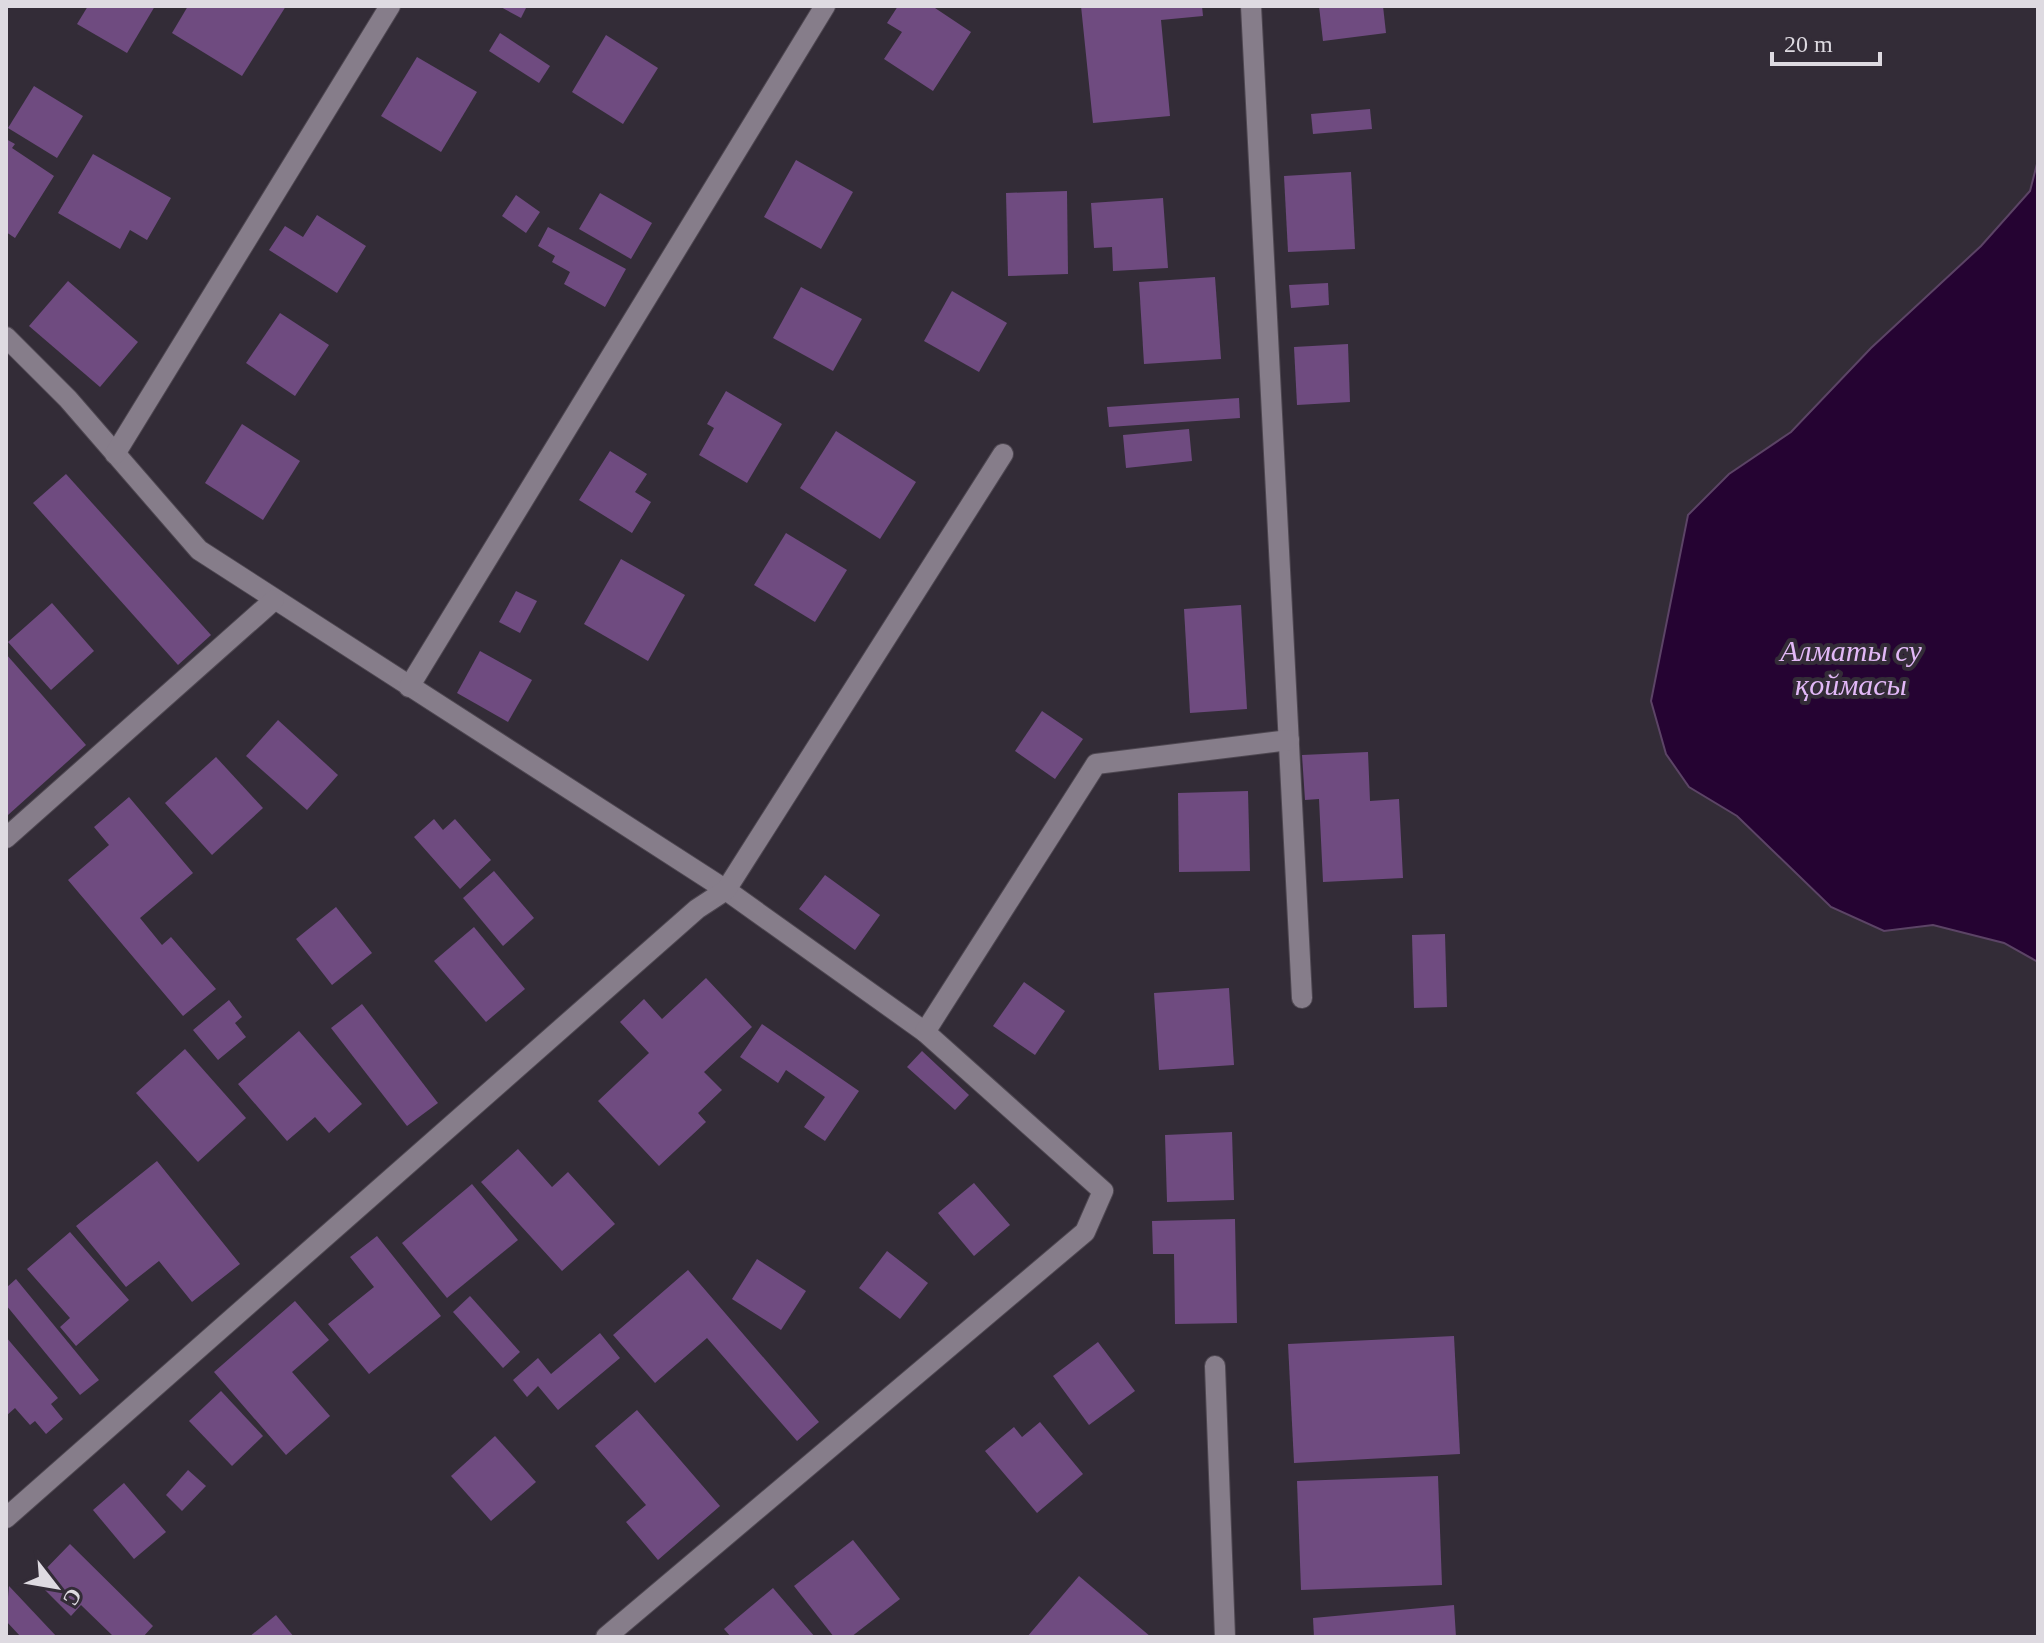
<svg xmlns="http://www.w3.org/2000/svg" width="2044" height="1643" font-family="'Times New Roman',serif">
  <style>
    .water { fill: #250332; stroke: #5c4466; stroke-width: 2 }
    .building { fill: #6f4b80 }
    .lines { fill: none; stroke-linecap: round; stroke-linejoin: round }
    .street-casing { stroke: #4e4751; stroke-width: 22 }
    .street { stroke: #867d8a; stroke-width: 20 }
    .labels { text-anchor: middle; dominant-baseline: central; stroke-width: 8; stroke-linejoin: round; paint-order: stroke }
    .water-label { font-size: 30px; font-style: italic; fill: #e2b8f7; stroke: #332c37 }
  </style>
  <rect width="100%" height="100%" fill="#332c37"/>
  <path class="water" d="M2038,160V962L2004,943L1933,925L1884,931L1831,907L1737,816L1689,787L1666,754L1651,701L1688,515L1729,474L1791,432L1871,348L1981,246L2030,191Z"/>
  <g class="building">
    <path d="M88,6H155L127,53L77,24Z"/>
    <path d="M188,6H286L242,76L172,33Z"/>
    <path d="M499,6H527L521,18Z"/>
    <path d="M898,6H932L971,32L933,91L884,59L902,32L887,23Z"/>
    <path d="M1081,6H1202L1203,16L1161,20L1170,116L1093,123Z"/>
    <path d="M1319,6H1383L1386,33L1323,41Z"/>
    <path d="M500,33L550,66L539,83L489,51Z"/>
    <path d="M606,35L658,68L623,124L572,92Z"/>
    <path d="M417,57L477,92L441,152L381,116Z"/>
    <path d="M34,86L83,116L57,158L8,128Z"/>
    <path d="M1370,109L1372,129L1313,134L1311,114Z"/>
    <path d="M6,139L15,144L12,148L54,176L15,238L6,232Z"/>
    <path d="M93,154L171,198L147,240L130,230L120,249L58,213Z"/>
    <path d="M796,160L853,192L821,249L764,217Z"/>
    <path d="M1351,172L1355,249L1288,252L1284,176Z"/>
    <path d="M1067,191L1068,274L1008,276L1006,193Z"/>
    <path d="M600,193L652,223L631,259L579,229Z"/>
    <path d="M516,195L540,212L526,233L502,216Z"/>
    <path d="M1163,198L1168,268L1113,271L1112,247L1094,248L1091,203Z"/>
    <path d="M317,215L366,246L337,293L269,250L285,226L303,237Z"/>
    <path d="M548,227L626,269L605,307L564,284L570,272L552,262L555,256L538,246Z"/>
    <path d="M1215,277L1221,359L1144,364L1139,282Z"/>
    <path d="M68,281L138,342L100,387L29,326Z"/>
    <path d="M1328,283L1329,305L1291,308L1289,285Z"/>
    <path d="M801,287L862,319L833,371L773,338Z"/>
    <path d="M952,291L1007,323L979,372L924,341Z"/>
    <path d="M280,313L329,345L295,396L246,363Z"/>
    <path d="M1348,344L1350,402L1297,405L1294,347Z"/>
    <path d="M726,391L782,424L747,483L699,455L714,428L707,424Z"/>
    <path d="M1239,398L1240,418L1109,427L1107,407Z"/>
    <path d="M242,424L300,461L263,520L205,483Z"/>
    <path d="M1189,429L1192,461L1126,468L1123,435Z"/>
    <path d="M836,431L916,482L880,539L800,488Z"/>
    <path d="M610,451L647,474L635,492L651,502L632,533L579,500Z"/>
    <path d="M66,474L211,635L178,665L33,503Z"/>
    <path d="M786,533L847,570L815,622L754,585Z"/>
    <path d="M621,559L685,595L648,661L584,624Z"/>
    <path d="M516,591L537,601L520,633L499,622Z"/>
    <path d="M52,603L94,651L51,690L8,642Z"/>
    <path d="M1241,605L1247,709L1190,713L1184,609Z"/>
    <path d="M480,651L532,680L508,722L457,693Z"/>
    <path d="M6,654L86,745L8,815L6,813Z"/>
    <path d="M1042,711L1083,739L1055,779L1015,751Z"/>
    <path d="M278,720L338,775L307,810L246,756Z"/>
    <path d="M1368,752L1370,801L1399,799L1403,878L1323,882L1319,799L1305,800L1302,755Z"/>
    <path d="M216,757L263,808L212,855L165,803Z"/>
    <path d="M1248,791L1250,871L1179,872L1178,793Z"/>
    <path d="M129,797L193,873L140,918L162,945L171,937L216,989L183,1016L68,880L109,845L94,827Z"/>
    <path d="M434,819L443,830L455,819L491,860L460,889L414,837Z"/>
    <path d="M494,871L534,918L503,946L463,898Z"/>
    <path d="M825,875L880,915L855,950L799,909Z"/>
    <path d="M336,907L372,953L332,985L296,939Z"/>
    <path d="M474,927L525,989L486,1022L434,961Z"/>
    <path d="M1445,934L1447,1007L1414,1008L1412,935Z"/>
    <path d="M706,978L752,1027L704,1072L722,1090L698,1113L706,1122L659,1166L598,1101L649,1053L620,1022L644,999L662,1019Z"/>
    <path d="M1024,982L1065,1011L1035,1055L993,1026Z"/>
    <path d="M1229,988L1234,1065L1159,1070L1154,993Z"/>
    <path d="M229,1000L242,1017L235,1023L246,1037L218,1060L193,1030Z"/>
    <path d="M362,1004L438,1103L407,1126L331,1028Z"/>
    <path d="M762,1024L859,1091L825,1141L804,1127L825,1097L786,1070L778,1083L740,1057Z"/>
    <path d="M299,1031L362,1104L329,1133L315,1117L287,1141L238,1084Z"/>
    <path d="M185,1049L246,1118L198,1162L136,1093Z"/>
    <path d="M922,1051L969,1095L955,1110L907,1067Z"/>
    <path d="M1232,1132L1234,1200L1167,1202L1165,1135Z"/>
    <path d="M518,1149L552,1187L568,1172L615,1224L562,1271L481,1182Z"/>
    <path d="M157,1161L240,1264L192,1302L159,1261L126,1287L76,1226Z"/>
    <path d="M974,1183L1010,1225L974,1256L938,1213Z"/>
    <path d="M472,1184L518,1240L447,1298L402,1243Z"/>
    <path d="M1235,1219L1237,1323L1175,1324L1174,1254H1153L1152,1221Z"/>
    <path d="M70,1232L129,1300L76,1346L60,1327L70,1318L27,1269Z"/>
    <path d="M377,1236L441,1316L369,1374L328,1324L374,1287L350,1257Z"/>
    <path d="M887,1251L928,1283L900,1319L859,1288Z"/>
    <path d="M757,1259L806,1291L781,1330L732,1299Z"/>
    <path d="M688,1270L819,1422L797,1441L707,1338L655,1383L613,1335Z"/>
    <path d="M16,1279L99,1380L80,1395L6,1305V1288Z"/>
    <path d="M470,1296L520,1352L503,1368L453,1312Z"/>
    <path d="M295,1301L329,1340L292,1372L330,1416L286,1455L214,1372Z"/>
    <path d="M600,1333L620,1358L558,1410L538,1386L527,1397L513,1380L538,1358L551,1374Z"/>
    <path d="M1454,1336L1460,1454L1294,1463L1288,1344Z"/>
    <path d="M6,1337L58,1398L51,1404L63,1419L46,1434L35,1421L30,1425L15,1408L6,1416Z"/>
    <path d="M1098,1342L1135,1391L1089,1425L1053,1376Z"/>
    <path d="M221,1391L263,1436L232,1466L189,1421Z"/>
    <path d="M637,1410L720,1506L658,1560L626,1522L646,1505L595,1446Z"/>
    <path d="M1040,1422L1083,1474L1037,1513L985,1451L1014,1427L1022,1437Z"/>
    <path d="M495,1436L536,1482L491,1521L451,1476Z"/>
    <path d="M188,1470L206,1486L182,1511L166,1495Z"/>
    <path d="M1438,1476L1442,1585L1301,1590L1297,1481Z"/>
    <path d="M124,1483L166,1532L134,1559L93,1510Z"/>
    <path d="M853,1540L900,1599L851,1637H834L794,1586Z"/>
    <path d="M70,1544L153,1626L143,1637H114L81,1605L71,1616L35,1580Z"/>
    <path d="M1079,1576L1151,1637H1027Z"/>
    <path d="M9,1586L57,1637H21L6,1621Z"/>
    <path d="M773,1588L815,1637H731L724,1629Z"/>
    <path d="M1454,1605L1456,1637H1314L1313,1618Z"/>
    <path d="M276,1615L294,1637H249Z"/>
  </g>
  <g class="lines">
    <g class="street-casing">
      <g id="street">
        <path d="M1251,6L1302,998"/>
        <path d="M6,337L68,399L199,550L726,890L925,1032"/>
        <path d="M115,454L390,6"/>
        <path d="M409,687L825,6"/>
        <path d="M6,838L274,600"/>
        <path d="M1215,1366L1225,1637"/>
        <path d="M6,1518L697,909L726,890L1003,454"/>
        <path d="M606,1637L1085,1232L1103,1191L925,1032L1096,764L1289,740"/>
      </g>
    </g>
    <use href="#street" class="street"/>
  </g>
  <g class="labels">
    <g class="water-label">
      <text x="1851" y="650">Алматы су<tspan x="1851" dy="34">қоймасы</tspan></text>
    </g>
  </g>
  <rect width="2044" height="1643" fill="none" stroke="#dedae1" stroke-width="16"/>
  <g transform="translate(56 1587) rotate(121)" stroke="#332c37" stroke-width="6" paint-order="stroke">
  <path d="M0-6L14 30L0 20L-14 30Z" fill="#dedae1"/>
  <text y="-12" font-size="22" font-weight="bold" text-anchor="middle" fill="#dedae1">С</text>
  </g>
  <path d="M1772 52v12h108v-12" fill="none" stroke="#dedae1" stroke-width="4"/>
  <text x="1784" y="52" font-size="24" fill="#dedae1" stroke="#332c37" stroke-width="6" paint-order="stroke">20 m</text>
</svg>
